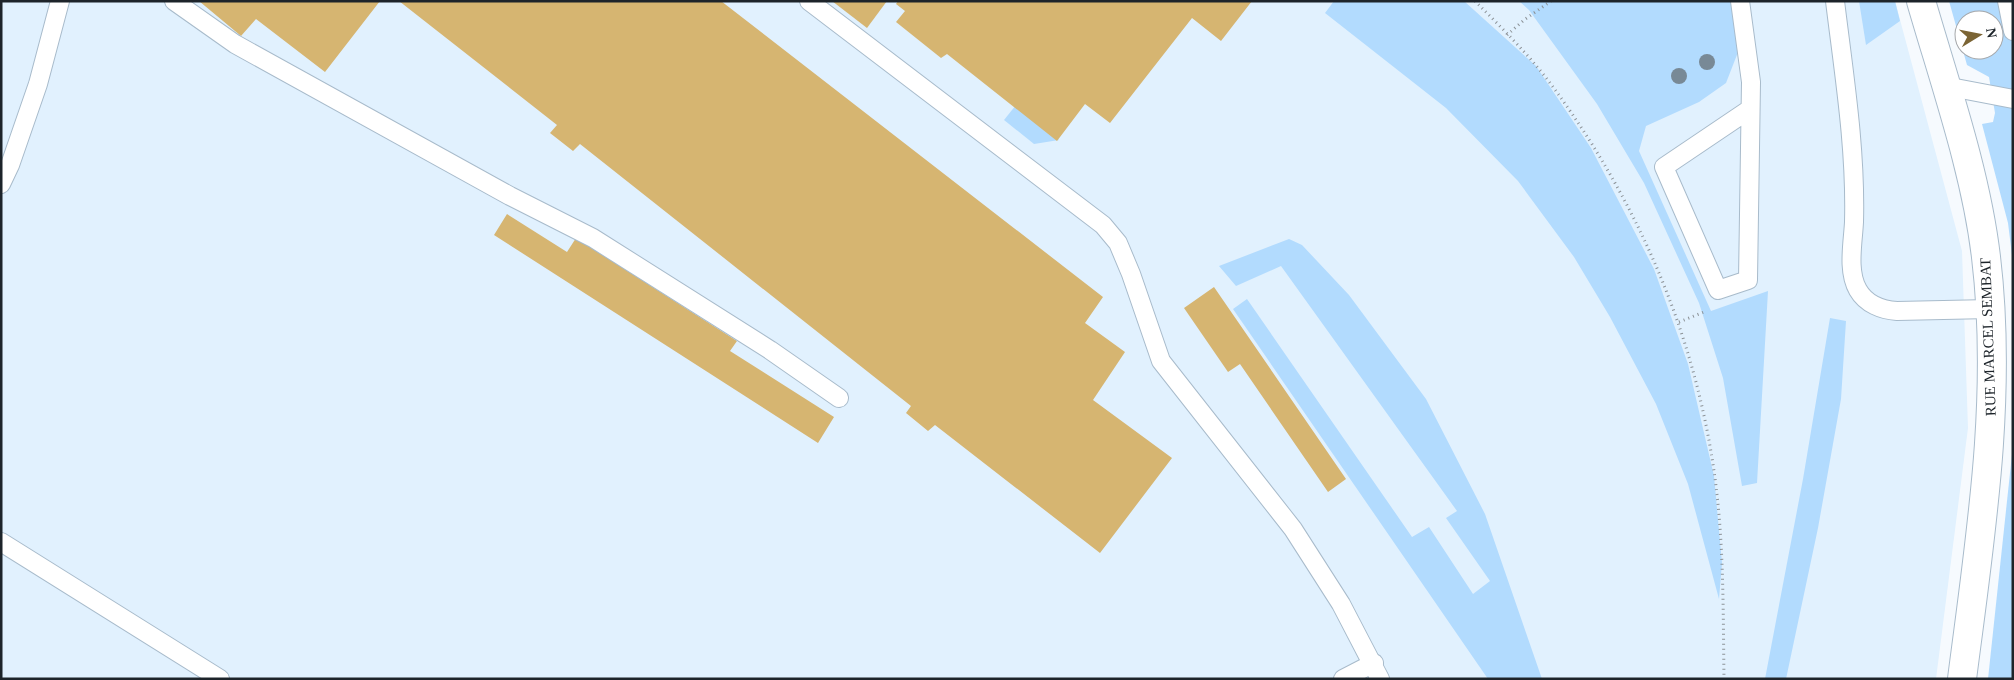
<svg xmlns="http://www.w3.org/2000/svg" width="2014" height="680" font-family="'Times New Roman',serif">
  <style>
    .built { fill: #e1f1fe }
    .green { fill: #b2dbfe; fill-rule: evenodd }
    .building { fill: #d6b571 }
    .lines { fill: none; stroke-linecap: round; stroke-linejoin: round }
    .lane-casing { stroke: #a8bbcb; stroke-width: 20 }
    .street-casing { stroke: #a8bbcb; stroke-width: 30 }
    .path { stroke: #8c9297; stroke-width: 3; stroke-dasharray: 1 4; stroke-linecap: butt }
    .lane { stroke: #fff; stroke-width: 18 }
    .street { stroke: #fff; stroke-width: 28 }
    .tree { fill: #788996 }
    .labels { text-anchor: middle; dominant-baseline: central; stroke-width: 4; stroke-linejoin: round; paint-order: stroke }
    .street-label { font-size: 15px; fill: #1d242a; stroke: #fff }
  </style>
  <rect width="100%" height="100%" fill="#f6fafe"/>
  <path class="built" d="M1,1H1895L1962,251L1968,428L1936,679H1Z"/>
  <g class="green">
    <path d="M1334,1H1464L1536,66L1591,148L1654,269L1688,364L1714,476L1722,563L1719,599L1688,484L1656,404L1610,317L1574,257L1518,181L1446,108L1325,13Z"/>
    <path d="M1519,1H1734L1740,47L1726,83L1699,102L1646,126L1639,151L1711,311L1768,291L1757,483L1742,486L1723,378L1699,303L1644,183L1597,104L1529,10Z"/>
    <path d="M1859,1H1895L1900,21L1866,45Z"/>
    <path d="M1949,1H2013V263L2008,223L1982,124L1993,122L1995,113L1989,77L1967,65ZM1964,20H1994V50H1964Z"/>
    <path d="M1016,105L1059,140L1034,144L1004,120Z"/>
    <path d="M1289,239L1302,245L1349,295L1426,399L1485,514L1542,679H1488L1233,309L1247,299L1412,537L1429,527L1473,594L1490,581L1446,518L1457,511L1281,266L1236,286L1219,266Z"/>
    <path d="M1830,318L1846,321L1841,399L1818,528L1786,679H1765L1803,479Z"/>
    <path d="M2013,445V679H1988Z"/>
  </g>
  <g class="building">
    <path d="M199,1H380L325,72L256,19L241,36Z"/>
    <path d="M399,1H721L1103,297L1085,323L1125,352L1093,400L1172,458L1100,553L935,425L928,431L906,413L911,406L580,144L573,151L550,133L557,125Z"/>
    <path d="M832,1H887L867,28Z"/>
    <path d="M898,1H1252L1221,41L1192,18L1110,123L1085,104L1057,141L947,54L941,58L896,22L905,11L896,4Z"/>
    <path d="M507,214L567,252L576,238L737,341L730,351L834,417L818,443L494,235Z"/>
    <path d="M1214,287L1346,479L1328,492L1240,364L1228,372L1184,308Z"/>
  </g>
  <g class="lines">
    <g class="lane-casing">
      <g id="lane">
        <path d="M174,1L235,44L510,196L593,238L770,350L839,398"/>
        <path d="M809,1L1103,225L1118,243L1131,274L1161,361L1293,529L1341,604L1380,679"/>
        <path d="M1740,1L1751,82L1748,280L1718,290L1664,167L1750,109"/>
        <path d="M1835,1C1844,75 1856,148 1854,222C1853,243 1847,271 1858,290C1866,304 1882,310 1897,311L1990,309"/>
        <path d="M2007,1L2013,31"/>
        <path d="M1945,86L2013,99"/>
        <path d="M1,184L10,165L38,84L60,1"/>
        <path d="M1,542L220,679"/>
        <path d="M1343,679L1374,663"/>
      </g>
    </g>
    <g class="street-casing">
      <path id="street" d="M1921,1C1945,84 1976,172 1986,257C2003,398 1980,539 1962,679"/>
    </g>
    <g class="path">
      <path d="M1475,1C1503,29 1533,59 1556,91C1638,204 1694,332 1714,471C1724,540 1723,609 1724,679"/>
      <path d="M1507,35L1524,20L1551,1"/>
      <path d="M1679,322L1704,312"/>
    </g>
    <use href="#lane" class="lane"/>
    <use href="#street" class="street"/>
  </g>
  <g class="tree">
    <circle cx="1707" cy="62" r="8"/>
    <circle cx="1679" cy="76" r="8"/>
  </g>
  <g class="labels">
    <g class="street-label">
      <text transform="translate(1988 337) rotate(-92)">RUE MARCEL SEMBAT</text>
    </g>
  </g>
  <rect width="2014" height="680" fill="none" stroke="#1d242a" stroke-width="5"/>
  <g transform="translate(1979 35) rotate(80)"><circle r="24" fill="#ffffff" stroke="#a5a7aa"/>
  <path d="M0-4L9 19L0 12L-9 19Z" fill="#7b6434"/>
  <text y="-8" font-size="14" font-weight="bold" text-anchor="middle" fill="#1d242a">N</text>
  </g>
</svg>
